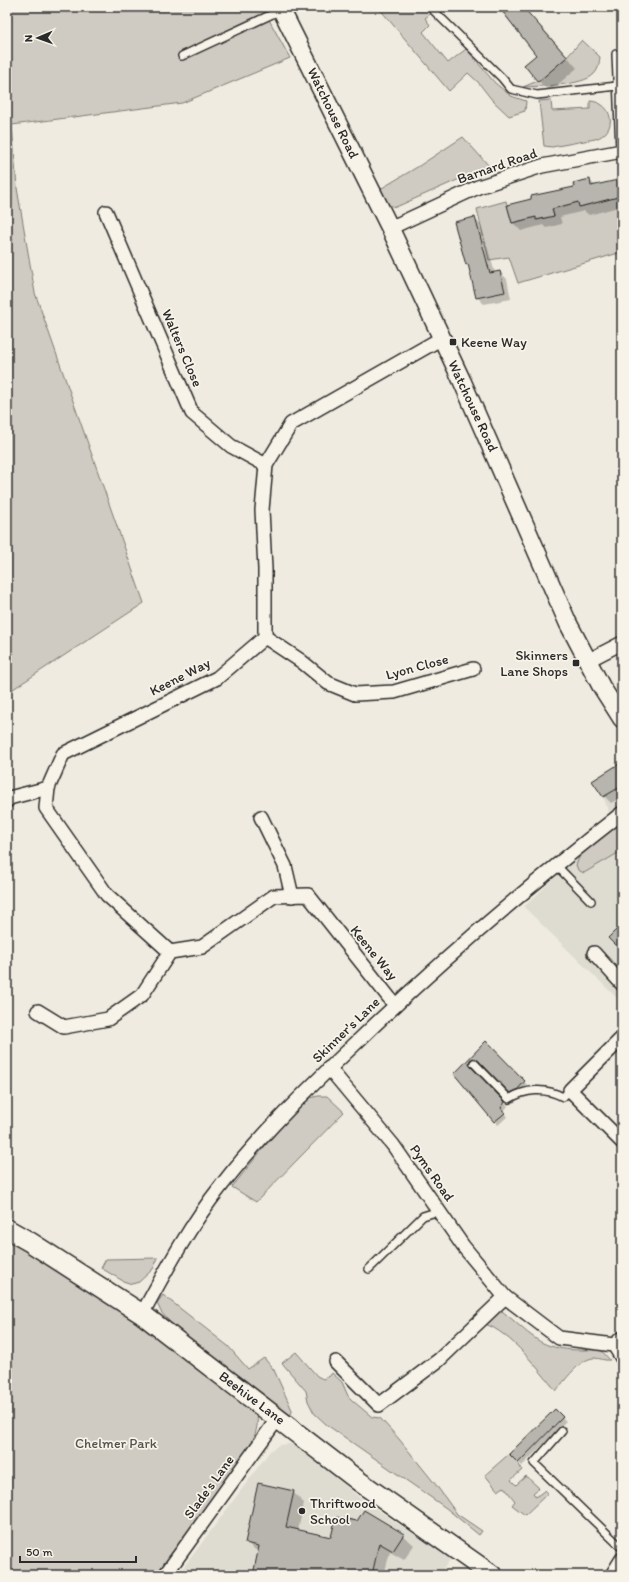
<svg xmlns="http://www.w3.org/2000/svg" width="629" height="1582" font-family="Itim,sans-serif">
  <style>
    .built { fill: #dedbd1 }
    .green { fill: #cfcbc2; stroke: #7d7b76 }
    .shadow { fill: #0003 }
    .building { fill: #b8b5ae; stroke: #2b2b2b }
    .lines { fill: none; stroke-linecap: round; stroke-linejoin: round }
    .service-casing { stroke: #2b2b2b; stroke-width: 10 }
    .minor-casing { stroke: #2b2b2b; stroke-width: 16 }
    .tertiary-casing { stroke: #2b2b2b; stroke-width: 20 }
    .secondary-casing { stroke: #2b2b2b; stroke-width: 22 }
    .service { stroke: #f7f3e8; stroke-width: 7 }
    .minor { stroke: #f7f3e8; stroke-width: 13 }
    .tertiary { stroke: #f7f3e8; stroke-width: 17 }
    .secondary { stroke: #f7f3e8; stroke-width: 19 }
    .poi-dot { fill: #2b2b2b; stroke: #f7f3e8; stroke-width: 1.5 }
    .labels { text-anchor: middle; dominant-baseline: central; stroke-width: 3.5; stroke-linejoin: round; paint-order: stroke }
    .street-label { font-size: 14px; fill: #2b2b2b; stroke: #f7f3e8 }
    .poi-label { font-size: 14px; fill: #2b2b2b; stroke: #f7f3e8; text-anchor: start }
    .park-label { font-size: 14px; fill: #545351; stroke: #f7f3e8 }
  </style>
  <rect width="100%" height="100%" fill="#efebe0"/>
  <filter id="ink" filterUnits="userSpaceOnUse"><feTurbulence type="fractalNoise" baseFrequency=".025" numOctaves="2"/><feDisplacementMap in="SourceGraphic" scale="8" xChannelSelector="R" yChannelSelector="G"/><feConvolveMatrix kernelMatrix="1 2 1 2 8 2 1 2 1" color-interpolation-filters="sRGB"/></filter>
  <g filter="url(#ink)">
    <g class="built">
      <path d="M622,761V1003L524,907L568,865L615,826L603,797L592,781Z"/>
      <path d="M290,1444L300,1447L360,1498L412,1533L452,1557L439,1575H178L270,1451L279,1445Z"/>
    </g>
    <g class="green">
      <path d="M7,7H262L290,58L182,103L12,125L17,188L35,293L144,603L7,693Z"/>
      <path d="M378,7H430L434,11L425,18L430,25L423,32L448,63L466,49L495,83L511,96L526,101L525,111L509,116L492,100L478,82L468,73L449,91Z"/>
      <path d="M582,40L600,57C599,63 599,69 594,74C583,86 540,86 523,87L540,80L567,57Z"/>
      <path d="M551,100L552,111L590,109V101C613,102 619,132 595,139L552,147L544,146L539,101Z"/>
      <path d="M463,137L489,166L396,207C385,205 382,200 377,191L419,166Z"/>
      <path d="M621,196L622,252L518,283L509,257L489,260L477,209L506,201L512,223L536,217L537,220L554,216L552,209L578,202L580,207Z"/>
      <path d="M622,822V858L618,853L584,873L578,870L576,865L580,855Z"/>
      <path d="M318,1096H327L344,1112L256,1202L232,1187L269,1141L299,1107L310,1098Z"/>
      <path d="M7,1240C96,1288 177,1350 257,1412C258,1423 257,1430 253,1440L156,1575H7Z"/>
      <path d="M158,1258L153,1269L139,1282L132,1284L123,1281L101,1268L106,1259Z"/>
      <path d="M163,1295L228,1346L248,1369L264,1358L274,1370L292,1410V1412L289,1418L189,1344L161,1312L157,1303Z"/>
      <path d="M490,1311H502C514,1320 524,1331 536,1339C553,1351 580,1351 600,1349L610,1360C605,1361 600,1358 594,1358C581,1358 564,1381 556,1391C539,1370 511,1333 485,1324Z"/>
      <path d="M296,1352L317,1376L323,1379L330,1376L332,1373L342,1382L348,1396L353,1401L372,1417L380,1418L399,1439L436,1485L457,1514L482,1531L479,1535L446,1508L327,1425L314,1413L308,1401L306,1391L282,1363Z"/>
      <path d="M509,1454L518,1463L522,1470L511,1480L516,1485L526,1476L539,1488L533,1493L536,1497L545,1490L548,1493L525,1515L512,1505L515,1501L504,1487L498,1491L485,1475Z"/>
    </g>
    <g class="shadow">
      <path d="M498,7H522L548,34L577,68L549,92L539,81L537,55Z"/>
      <path d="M622,177V206L589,215L584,211L560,217L562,224L546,228L543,225L521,231L513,223L589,180L596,186L618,181L617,178Z"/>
      <path d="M474,218L481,225L495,273L500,272L507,279L511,299L484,304L477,297L470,267L467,264Z"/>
      <path d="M622,768V797L611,803L604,796Z"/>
      <path d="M486,1042L527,1085L520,1093L514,1096L482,1062L477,1061L473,1063L472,1068L474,1071L508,1106L503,1112L508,1116L498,1125L455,1074Z"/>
      <path d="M555,1411L566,1421L522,1466L510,1454Z"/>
      <path d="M293,1492L304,1503L298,1531L332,1538L403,1535L414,1545L404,1560L390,1552L384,1575H254L259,1553L246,1542Z"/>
    </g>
    <g class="building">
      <path d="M499,7H523L567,57L538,82L524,65L536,55Z"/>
      <path d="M590,179L591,186L622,179V196L579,207L578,202L552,209L554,216L536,220V217L512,223L507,205L531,199V196L574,187L573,183Z"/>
      <path d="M475,217L490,273L500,271L505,292L476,298L468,264L466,265L454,222Z"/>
      <path d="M622,762V786L603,797L592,781Z"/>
      <path d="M622,924V952L608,938Z"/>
      <path d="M486,1041L525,1081L517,1090L510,1093L478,1060L473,1058L470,1060L469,1064L470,1066L505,1102L501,1108L505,1113L494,1122L454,1074Z"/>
      <path d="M555,1409L563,1417L518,1463L509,1454Z"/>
      <path d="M258,1483L294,1491L286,1527L331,1537L336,1517L357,1521L364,1510L404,1534L393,1551L379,1543L372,1575H253L259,1546L245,1543Z"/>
    </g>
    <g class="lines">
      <g class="service-casing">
        <g id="service">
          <path d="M430,7L502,78L511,89L537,95L617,86"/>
          <path d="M616,54L620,151"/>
          <path d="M182,56L281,10"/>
          <path d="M556,865L591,901"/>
          <path d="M474,1063L509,1099C525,1089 545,1087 563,1097L570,1090"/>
          <path d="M369,1269L423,1216L439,1211"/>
          <path d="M562,1431L534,1463L622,1548"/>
        </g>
      </g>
      <g class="minor-casing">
        <g id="minor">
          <path d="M106,212L192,413L231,446L266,465"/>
          <path d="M390,228L478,187L542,166L622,151"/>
          <path d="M265,637L301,661L328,683L355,694L394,692L473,669"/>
          <path d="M587,661L622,643"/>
          <path d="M48,788L46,808L107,895L170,952"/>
          <path d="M7,801L9,798L48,788L63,754L217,678L265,637V569L262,510L266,465L291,424L442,338"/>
          <path d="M261,817L285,866L292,896"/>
          <path d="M594,953L622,984"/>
          <path d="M38,1011L64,1027L108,1019L142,995L170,952L202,947L274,896L308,895L395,1005"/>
          <path d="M622,1038L570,1090L622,1142"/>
          <path d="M329,1068L393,1145L463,1246L505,1297L559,1338L614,1345L622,1338"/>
          <path d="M142,1314C166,1270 190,1225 221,1186C261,1134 309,1088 356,1043C440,961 530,885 622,813"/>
          <path d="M614,1345L622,1358"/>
          <path d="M336,1362L379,1405L439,1360L505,1297"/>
          <path d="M165,1575L278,1418"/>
          <path d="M612,1575L622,1559"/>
        </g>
      </g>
      <g class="tertiary-casing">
        <path id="tertiary" d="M280,7L390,228L462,381L568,623L601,686L622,719"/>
      </g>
      <g class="secondary-casing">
        <path id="secondary" d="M7,1229L30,1242L142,1314L360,1482L492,1575"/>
      </g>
      <use href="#service" class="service"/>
      <use href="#minor" class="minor"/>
      <use href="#tertiary" class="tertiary"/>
      <use href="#secondary" class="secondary"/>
    </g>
  </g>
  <g class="poi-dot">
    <rect x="449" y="338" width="8" height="8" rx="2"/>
    <rect x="572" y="659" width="8" height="8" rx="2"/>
    <circle cx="302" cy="1511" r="4"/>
  </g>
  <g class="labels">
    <g class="street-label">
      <text transform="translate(333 113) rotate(64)">Watchouse Road</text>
      <text transform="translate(497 166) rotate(-19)">Barnard Road</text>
      <text transform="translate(182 348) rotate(67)">Walters Close</text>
      <text transform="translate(473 406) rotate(65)">Watchouse Road</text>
      <text transform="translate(417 667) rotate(-15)">Lyon Close</text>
      <text transform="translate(180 677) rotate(-27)">Keene Way</text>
      <text transform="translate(374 953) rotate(51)">Keene Way</text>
      <text transform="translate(346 1030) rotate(-44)">Skinner's Lane</text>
      <text transform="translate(432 1173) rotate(55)">Pyms Road</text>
      <text transform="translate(252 1398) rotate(37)">Beehive Lane</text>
      <text transform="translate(209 1487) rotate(-54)">Slade's Lane</text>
    </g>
    <g class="poi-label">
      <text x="461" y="342">Keene Way</text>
      <text x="568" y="655" text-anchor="end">Skinners<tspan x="568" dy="16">Lane Shops</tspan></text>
      <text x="310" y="1503">Thriftwood<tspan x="310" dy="16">School</tspan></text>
    </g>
    <g class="park-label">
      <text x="116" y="1443">Chelmer Park</text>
    </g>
  </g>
  <rect width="629" height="1582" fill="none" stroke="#f7f3e8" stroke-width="24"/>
  <rect x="12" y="12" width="605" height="1558" fill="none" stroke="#2b2b2b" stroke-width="1.5" filter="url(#ink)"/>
  <g transform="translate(38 38) rotate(268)" stroke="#f7f3e8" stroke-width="3" paint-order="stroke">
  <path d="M0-3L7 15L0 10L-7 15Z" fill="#2b2b2b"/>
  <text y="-6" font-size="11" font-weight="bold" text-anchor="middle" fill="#2b2b2b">N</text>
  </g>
  <path d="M20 1556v6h116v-6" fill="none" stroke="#2b2b2b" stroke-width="2"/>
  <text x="26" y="1556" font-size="12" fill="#2b2b2b" stroke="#f7f3e8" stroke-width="3" paint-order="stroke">50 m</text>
</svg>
